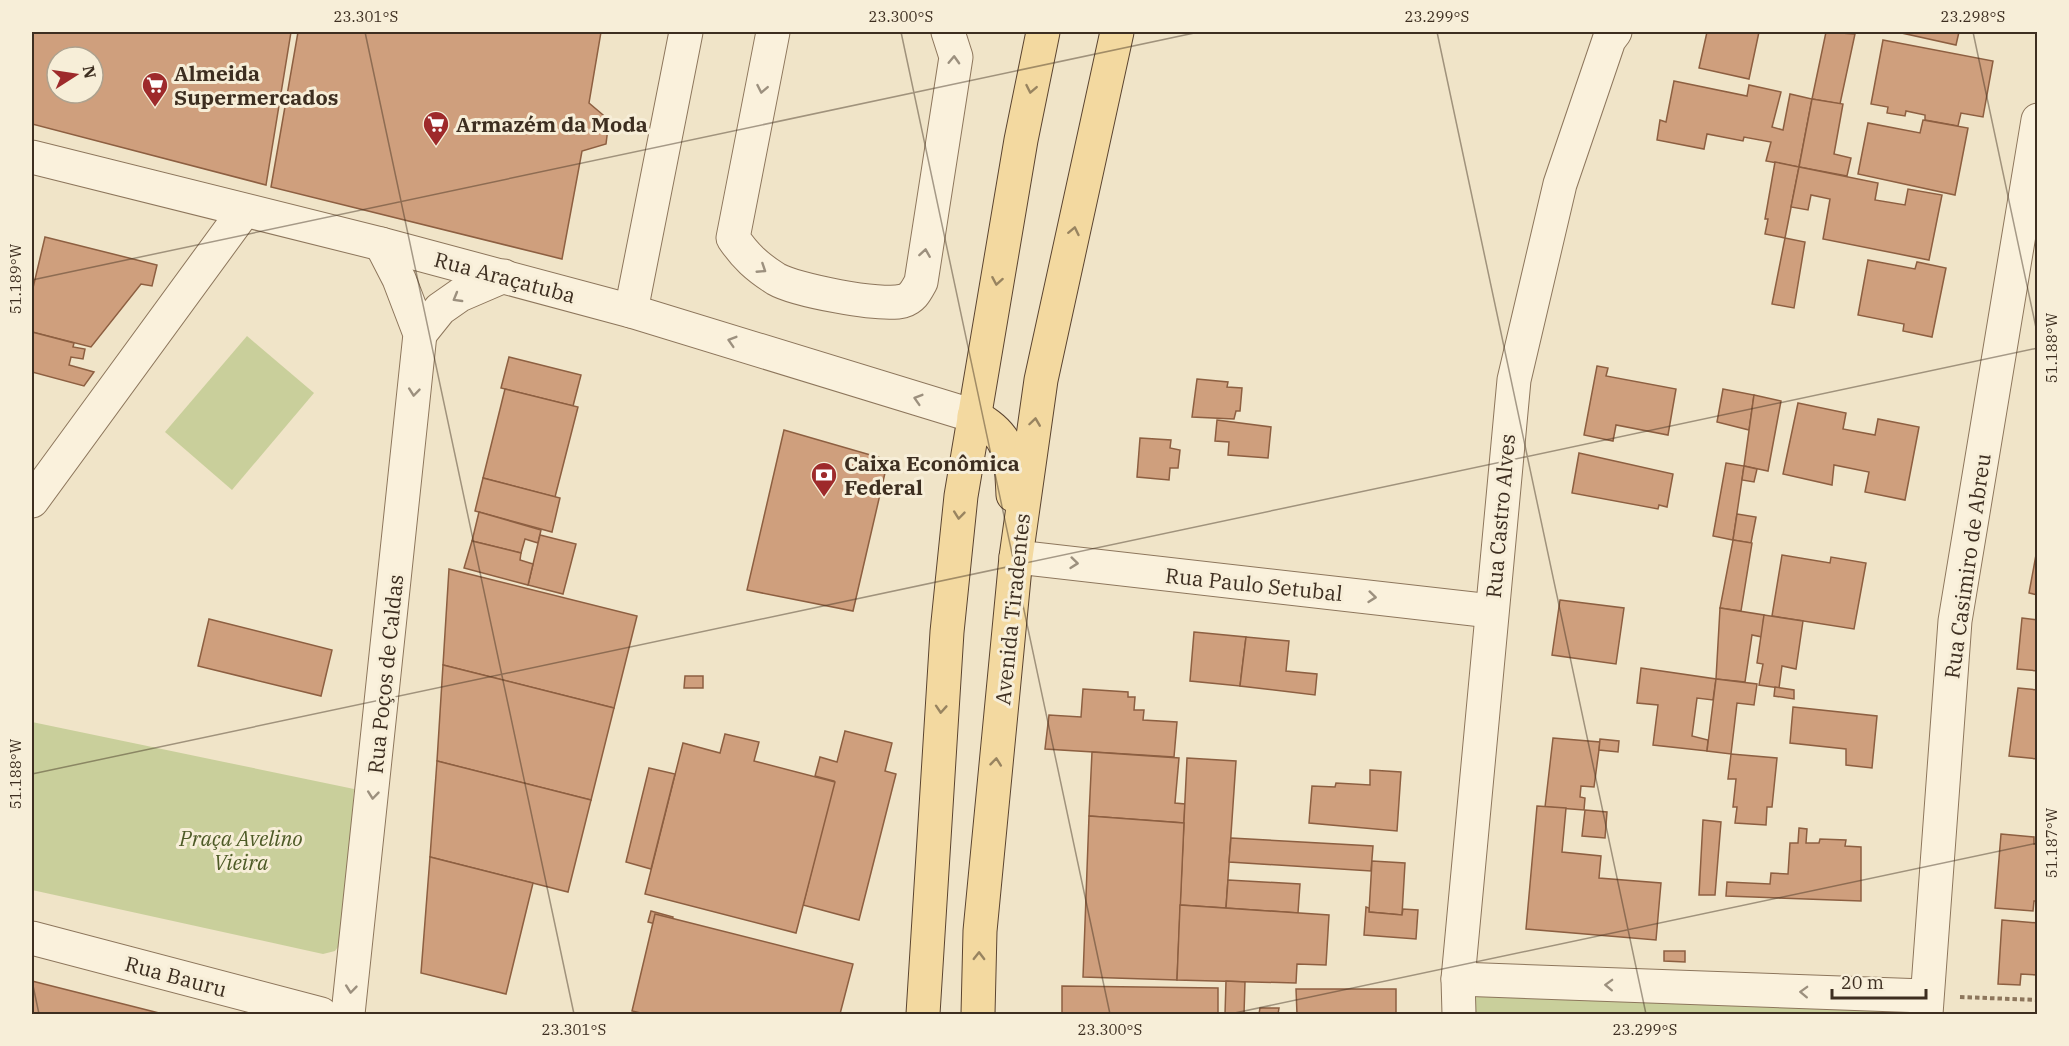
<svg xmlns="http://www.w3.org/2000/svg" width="2069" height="1046" font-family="'IBM Plex Serif',serif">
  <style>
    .green { fill: #c9cf9b }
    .building { fill: #cf9f7d; stroke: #8d5f41; stroke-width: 1.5; fill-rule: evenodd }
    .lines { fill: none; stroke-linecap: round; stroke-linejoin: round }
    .minor-casing { stroke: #8d765c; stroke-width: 35 }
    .major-casing { stroke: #5b4430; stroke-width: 35 }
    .path { stroke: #8d765c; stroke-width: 4; stroke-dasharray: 4.5 3; stroke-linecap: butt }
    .minor { stroke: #faf1dc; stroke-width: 33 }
    .major { stroke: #f3d9a0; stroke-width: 33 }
    .oneway { stroke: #9c907e }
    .oneway2 { stroke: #988460 }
    .ticks { fill: none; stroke: #3d2e20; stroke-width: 1.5; stroke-opacity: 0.45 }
    .labels { text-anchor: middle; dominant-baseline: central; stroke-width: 6; stroke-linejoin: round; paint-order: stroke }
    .poi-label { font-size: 21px; font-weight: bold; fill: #3d2e20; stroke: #f7eed8; text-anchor: start }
    .street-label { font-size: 21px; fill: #3d2e20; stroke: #f7eed8 }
    .park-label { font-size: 21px; font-style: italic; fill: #4d5a26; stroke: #f7eed8 }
    .neatline { fill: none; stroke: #3d2e20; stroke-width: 2 }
    .ticks-label { font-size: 15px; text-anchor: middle; fill: #3d2e20 }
  </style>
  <rect width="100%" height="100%" fill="#f0e4c8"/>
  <g class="green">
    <path d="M247,336L314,393L232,490L165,432Z"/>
    <path d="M32,722L354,789L344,939L335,951L323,954L32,890Z"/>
    <path d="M1468,992L1891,1005L1892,1014H1469Z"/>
  </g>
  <g class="building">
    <path d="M32,32H291L266,185L32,124ZM57,57H93V93H57Z"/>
    <path d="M298,32H601L589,103L609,120L606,144L582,151L562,259L271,187Z"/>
    <path d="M1707,32H1759L1749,79L1699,68Z"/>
    <path d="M1826,32L1855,34L1840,104L1812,99Z"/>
    <path d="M1897,32H1959L1956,45Z"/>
    <path d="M1883,40L1993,61L1983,117L1961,113L1958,126L1925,120V115L1906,111L1905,116L1887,113L1888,107L1871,104Z"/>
    <path d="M1674,81L1747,96L1749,85L1781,92L1772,127L1783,130L1790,94L1812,99L1799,167L1766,161L1771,142L1744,137L1743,141L1707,134L1704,149L1657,140L1660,120L1666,122Z"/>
    <path d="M1812,99L1843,104L1834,154L1851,158L1847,176L1799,167Z"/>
    <path d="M1923,120L1968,128L1955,195L1858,174L1868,123L1920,133Z"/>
    <path d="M1775,162L1799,167L1785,238L1765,234L1768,219H1765Z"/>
    <path d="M1799,167L1878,183L1875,200L1905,205L1908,189L1942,195L1929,260L1823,239L1830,199L1811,195L1808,210L1791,207Z"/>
    <path d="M45,237L157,265L152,286L141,284L91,347L32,332V292Z"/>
    <path d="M1785,238L1805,242L1794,308L1772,304Z"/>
    <path d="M1868,260L1915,269L1917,262L1946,268L1932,337L1903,331L1904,324L1858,315Z"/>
    <path d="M32,332L74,343L73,347L85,349L83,359L71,357L69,365L94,372L84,386L32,372Z"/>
    <path d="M509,357L581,375L573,406L501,388Z"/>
    <path d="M1597,366L1608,368L1606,376L1676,389L1668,435L1616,425L1613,441L1584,435Z"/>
    <path d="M1197,379L1228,382L1227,387L1242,388L1240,411H1236L1234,419L1192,417Z"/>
    <path d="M505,389L578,407L555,497L483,478Z"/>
    <path d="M1723,389L1754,395L1749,430L1717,422Z"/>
    <path d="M1754,395L1781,401L1768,471L1744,466Z"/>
    <path d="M1798,403L1846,413L1843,429L1875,435L1878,419L1919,427L1905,500L1865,492L1869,472L1834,465L1832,485L1783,474Z"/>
    <path d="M1217,420L1271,427L1268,458L1228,455L1229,442L1215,441Z"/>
    <path d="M784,430L888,460L853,611L747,590Z"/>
    <path d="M1140,438L1171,440L1170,448L1180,450L1178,468H1170L1169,480L1137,477Z"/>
    <path d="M1579,453L1673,474L1667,507L1659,505L1658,509L1572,493Z"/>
    <path d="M1726,463L1744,466L1733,540L1713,536Z"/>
    <path d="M1744,466L1757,469L1754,482L1742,480Z"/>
    <path d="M483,478L560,498L552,532L475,511Z"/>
    <path d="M479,512L541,530L538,543L525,539L521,553L472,541Z"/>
    <path d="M1737,514L1756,517L1751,543L1733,540Z"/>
    <path d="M540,535L576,544L563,594L528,585Z"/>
    <path d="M1733,540L1752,543L1741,611L1720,608Z"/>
    <path d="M472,541L521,553L520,560L533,564L528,585L464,568Z"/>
    <path d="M2038,544V595L2029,593Z"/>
    <path d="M1782,555L1830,563L1831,557L1866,563L1854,629L1772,616Z"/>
    <path d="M449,569L637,616L614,708L443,665Z"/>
    <path d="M1560,600L1624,608L1616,664L1552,655Z"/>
    <path d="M1720,608L1764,615L1762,637L1752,635L1745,682L1716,679Z"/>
    <path d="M1764,615L1803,621L1796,669L1782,666L1779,688L1759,685L1763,664L1757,663Z"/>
    <path d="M2022,618L2038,620V671L2017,669Z"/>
    <path d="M209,619L332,650L321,696L198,666Z"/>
    <path d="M1194,632L1246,637L1240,686L1190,681Z"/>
    <path d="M1246,637L1289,641L1286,671L1317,674L1315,695L1240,686Z"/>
    <path d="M443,665L614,708L591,800L437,761Z"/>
    <path d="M1641,668L1716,679L1713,700L1697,698L1692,736L1708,740L1707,751L1653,745L1658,705L1637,703Z"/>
    <path d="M685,676H703V688H684Z"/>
    <path d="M1716,679L1757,684L1754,705L1737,703L1731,754L1707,751Z"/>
    <path d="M1775,687L1794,690V699L1774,696Z"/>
    <path d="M2018,688L2038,690V759L2009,756Z"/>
    <path d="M1083,689L1128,692V697H1135L1134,710H1144L1143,720L1177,722L1174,757L1045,749L1049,715L1081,717Z"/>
    <path d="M1793,707L1877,716L1872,768L1846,765V749L1790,743Z"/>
    <path d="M845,731L892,743L885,771L896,774L859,920L803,905L834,781L815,776L820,757L837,762Z"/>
    <path d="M725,734L759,742L754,761L835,782L796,933L645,894L683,743L720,753Z"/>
    <path d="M1553,738L1600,742L1594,787L1581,786L1580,797L1585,798L1584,810L1545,807Z"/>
    <path d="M1600,739L1619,741L1618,752L1599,750Z"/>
    <path d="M1092,752L1179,758L1175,803L1185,804L1184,823L1089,816Z"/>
    <path d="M1731,754L1777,758L1772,807H1767L1766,825L1735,823L1737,807H1733L1736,779H1728Z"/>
    <path d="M1187,758L1236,761L1226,908L1180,905Z"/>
    <path d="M437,761L591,800L568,892L430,857Z"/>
    <path d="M649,768L675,774L651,869L626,862Z"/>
    <path d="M1370,770L1401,772L1397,831L1309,823L1312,786L1335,787L1336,783L1370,785Z"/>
    <path d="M1537,806L1566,808L1562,852L1601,856L1599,878L1661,883L1656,940L1526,929Z"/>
    <path d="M1585,810L1607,812L1605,838L1582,836Z"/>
    <path d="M1089,816L1184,823L1177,980L1083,977Z"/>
    <path d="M1703,820L1721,822L1715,895H1699Z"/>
    <path d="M1799,828L1807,829L1806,843H1819L1820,839L1846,840L1845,846L1861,847V901L1726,896L1727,882L1770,884L1771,873L1788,874L1790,843H1798Z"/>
    <path d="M2001,834L2034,837V844H2038V901H2034L2033,911L1995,908Z"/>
    <path d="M1231,838L1373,846L1371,871L1229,862Z"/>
    <path d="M430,857L533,883L506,994L421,973Z"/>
    <path d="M1372,861L1405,863L1402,915L1369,912Z"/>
    <path d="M1228,880L1300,884L1298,913L1226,908Z"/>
    <path d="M1180,905L1329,915L1326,965L1297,964L1296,983L1177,980Z"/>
    <path d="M1366,907L1369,908V912L1402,915L1403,909L1418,910L1416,939L1364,935Z"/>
    <path d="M651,911L673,917L670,928L648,922Z"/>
    <path d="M655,914L853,964L840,1014H645L632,1011Z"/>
    <path d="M2002,920L2038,923V975L2021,974L2020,985L1998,984Z"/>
    <path d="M1664,951H1685V962L1664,961Z"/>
    <path d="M32,981L163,1014H32Z"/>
    <path d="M1226,981L1245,982L1244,1014H1225Z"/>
    <path d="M1062,986L1218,988V1014H1062Z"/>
    <path d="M1296,989H1396V1014H1297Z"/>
    <path d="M1260,1008H1279L1278,1014H1259Z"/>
  </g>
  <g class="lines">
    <g class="minor-casing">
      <g id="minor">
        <path d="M773,32L733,238C745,256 757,267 776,279C795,290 881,307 903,301C913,298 916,291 921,282L956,57L948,32"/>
        <path d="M32,157L381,244L631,311L974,416"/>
        <path d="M631,311L686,32"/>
        <path d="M420,334L440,309L460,295L504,276"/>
        <path d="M32,501L244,211"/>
        <path d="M1016,557L1491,611"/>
        <path d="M32,938L321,1014"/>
        <path d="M1458,979L1925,996"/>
        <path d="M348,1014L420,334L399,279L381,244"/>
        <path d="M1459,1014L1458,979L1514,380L1560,184L1609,40L1615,32"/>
        <path d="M1926,1014L1955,621L2038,120"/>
      </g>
    </g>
    <g class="major-casing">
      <g id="major">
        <path d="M974,416C1012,436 1011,456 1013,495"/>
        <path d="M923,1014L947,632L961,496L1021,140L1043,32"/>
        <path d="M978,1014L980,931L1016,557L1041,380L1117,32"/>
      </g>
    </g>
    <path class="path" d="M1960,997L2038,1000"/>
    <use href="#minor" class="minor"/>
    <use href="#major" class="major"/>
  </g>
  <defs><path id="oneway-chevron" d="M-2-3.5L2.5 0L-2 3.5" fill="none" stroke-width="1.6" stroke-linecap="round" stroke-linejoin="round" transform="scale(1.5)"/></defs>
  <g class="oneway">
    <use href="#oneway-chevron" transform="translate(954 60) rotate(-88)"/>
    <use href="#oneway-chevron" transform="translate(762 89) rotate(101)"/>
    <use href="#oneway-chevron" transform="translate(925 253) rotate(-81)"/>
    <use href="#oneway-chevron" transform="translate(762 269) rotate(33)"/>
    <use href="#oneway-chevron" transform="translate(457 298) rotate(150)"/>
    <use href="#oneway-chevron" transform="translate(732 341) rotate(-163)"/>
    <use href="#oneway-chevron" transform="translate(414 392) rotate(96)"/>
    <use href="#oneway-chevron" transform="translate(918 399) rotate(-163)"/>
    <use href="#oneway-chevron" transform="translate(1074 563) rotate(6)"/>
    <use href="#oneway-chevron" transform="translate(1372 597) rotate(6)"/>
    <use href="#oneway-chevron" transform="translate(373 795) rotate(96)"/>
    <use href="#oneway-chevron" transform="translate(1609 985) rotate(-178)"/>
    <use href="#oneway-chevron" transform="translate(351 989) rotate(96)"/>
    <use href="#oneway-chevron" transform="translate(1804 992) rotate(-178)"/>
  </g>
  <g class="oneway2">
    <use href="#oneway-chevron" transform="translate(1031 89) rotate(101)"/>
    <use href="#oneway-chevron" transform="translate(1074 231) rotate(-78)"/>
    <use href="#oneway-chevron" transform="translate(997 281) rotate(100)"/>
    <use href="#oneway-chevron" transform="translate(1035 422) rotate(-82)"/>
    <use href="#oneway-chevron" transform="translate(959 515) rotate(96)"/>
    <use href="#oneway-chevron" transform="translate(941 709) rotate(94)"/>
    <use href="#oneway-chevron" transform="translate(996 762) rotate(-84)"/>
    <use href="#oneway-chevron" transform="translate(979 956) rotate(-89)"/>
  </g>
  <path class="ticks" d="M365,32L574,1014M901,32L1110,1014M1437,32L1646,1014M1973,32L2038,337M32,280L1199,32M32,774L2038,348M32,981L39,1014M1230,1014L2038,843"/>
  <defs>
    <g id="supermarket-pin" transform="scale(1.35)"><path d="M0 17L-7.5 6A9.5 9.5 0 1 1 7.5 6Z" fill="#9e2a2b" stroke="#f7eed8"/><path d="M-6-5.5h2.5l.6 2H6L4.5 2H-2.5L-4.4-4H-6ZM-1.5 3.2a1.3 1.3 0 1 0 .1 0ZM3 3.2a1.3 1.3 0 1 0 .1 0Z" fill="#fff"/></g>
    <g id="bank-pin" transform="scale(1.35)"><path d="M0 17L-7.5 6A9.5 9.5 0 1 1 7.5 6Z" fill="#9e2a2b" stroke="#f7eed8"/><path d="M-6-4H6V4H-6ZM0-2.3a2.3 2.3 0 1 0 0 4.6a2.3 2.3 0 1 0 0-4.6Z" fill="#fff"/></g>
  </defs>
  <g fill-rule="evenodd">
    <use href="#supermarket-pin" x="155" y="85"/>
    <use href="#supermarket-pin" x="436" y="124"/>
    <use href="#bank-pin" x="824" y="475"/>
  </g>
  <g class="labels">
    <g class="poi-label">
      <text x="174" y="73">Almeida<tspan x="174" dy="24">Supermercados</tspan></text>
      <text x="456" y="124">Armazém da Moda</text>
      <text x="844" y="463">Caixa Econômica<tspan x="844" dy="24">Federal</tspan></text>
    </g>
    <g class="street-label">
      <text transform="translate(505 277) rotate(15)">Rua Araçatuba</text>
      <text transform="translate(1500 516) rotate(-85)">Rua Castro Alves</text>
      <text transform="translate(1967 566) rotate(-82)">Rua Casimiro de Abreu</text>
      <text transform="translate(1254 584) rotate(6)">Rua Paulo Setubal</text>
      <text transform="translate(1012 609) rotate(-84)">Avenida Tiradentes</text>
      <text transform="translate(385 674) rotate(-84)">Rua Poços de Caldas</text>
      <text transform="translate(176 976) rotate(15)">Rua Bauru</text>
    </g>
    <g class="park-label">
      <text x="241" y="838">Praça Avelino<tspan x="241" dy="24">Vieira</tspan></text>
    </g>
  </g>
  <rect width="2069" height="1046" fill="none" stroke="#f7eed8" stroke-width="66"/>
  <g transform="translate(75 75) rotate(78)"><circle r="28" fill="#f7eed8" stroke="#ada18e" stroke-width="1.5"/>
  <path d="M0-4.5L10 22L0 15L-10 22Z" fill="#9e2a2b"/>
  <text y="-9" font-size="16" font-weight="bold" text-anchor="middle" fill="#3d2e20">N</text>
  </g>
  <path d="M1832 989v9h94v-9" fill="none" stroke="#3d2e20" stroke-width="3"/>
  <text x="1841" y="989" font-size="18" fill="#3d2e20" stroke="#f7eed8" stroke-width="4.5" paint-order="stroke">20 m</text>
  <rect x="33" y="33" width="2003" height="980" class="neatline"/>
  <g class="ticks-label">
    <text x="366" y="22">23.301°S</text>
    <text x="901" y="22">23.300°S</text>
    <text x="1437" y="22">23.299°S</text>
    <text x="1973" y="22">23.298°S</text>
    <text transform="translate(16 279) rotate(-90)" y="5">51.189°W</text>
    <text transform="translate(2052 348) rotate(-90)" y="5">51.188°W</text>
    <text transform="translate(16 774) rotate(-90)" y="5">51.188°W</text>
    <text transform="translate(2052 843) rotate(-90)" y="5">51.187°W</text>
    <text x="574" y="1035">23.301°S</text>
    <text x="1110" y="1035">23.300°S</text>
    <text x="1645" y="1035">23.299°S</text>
  </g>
</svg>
